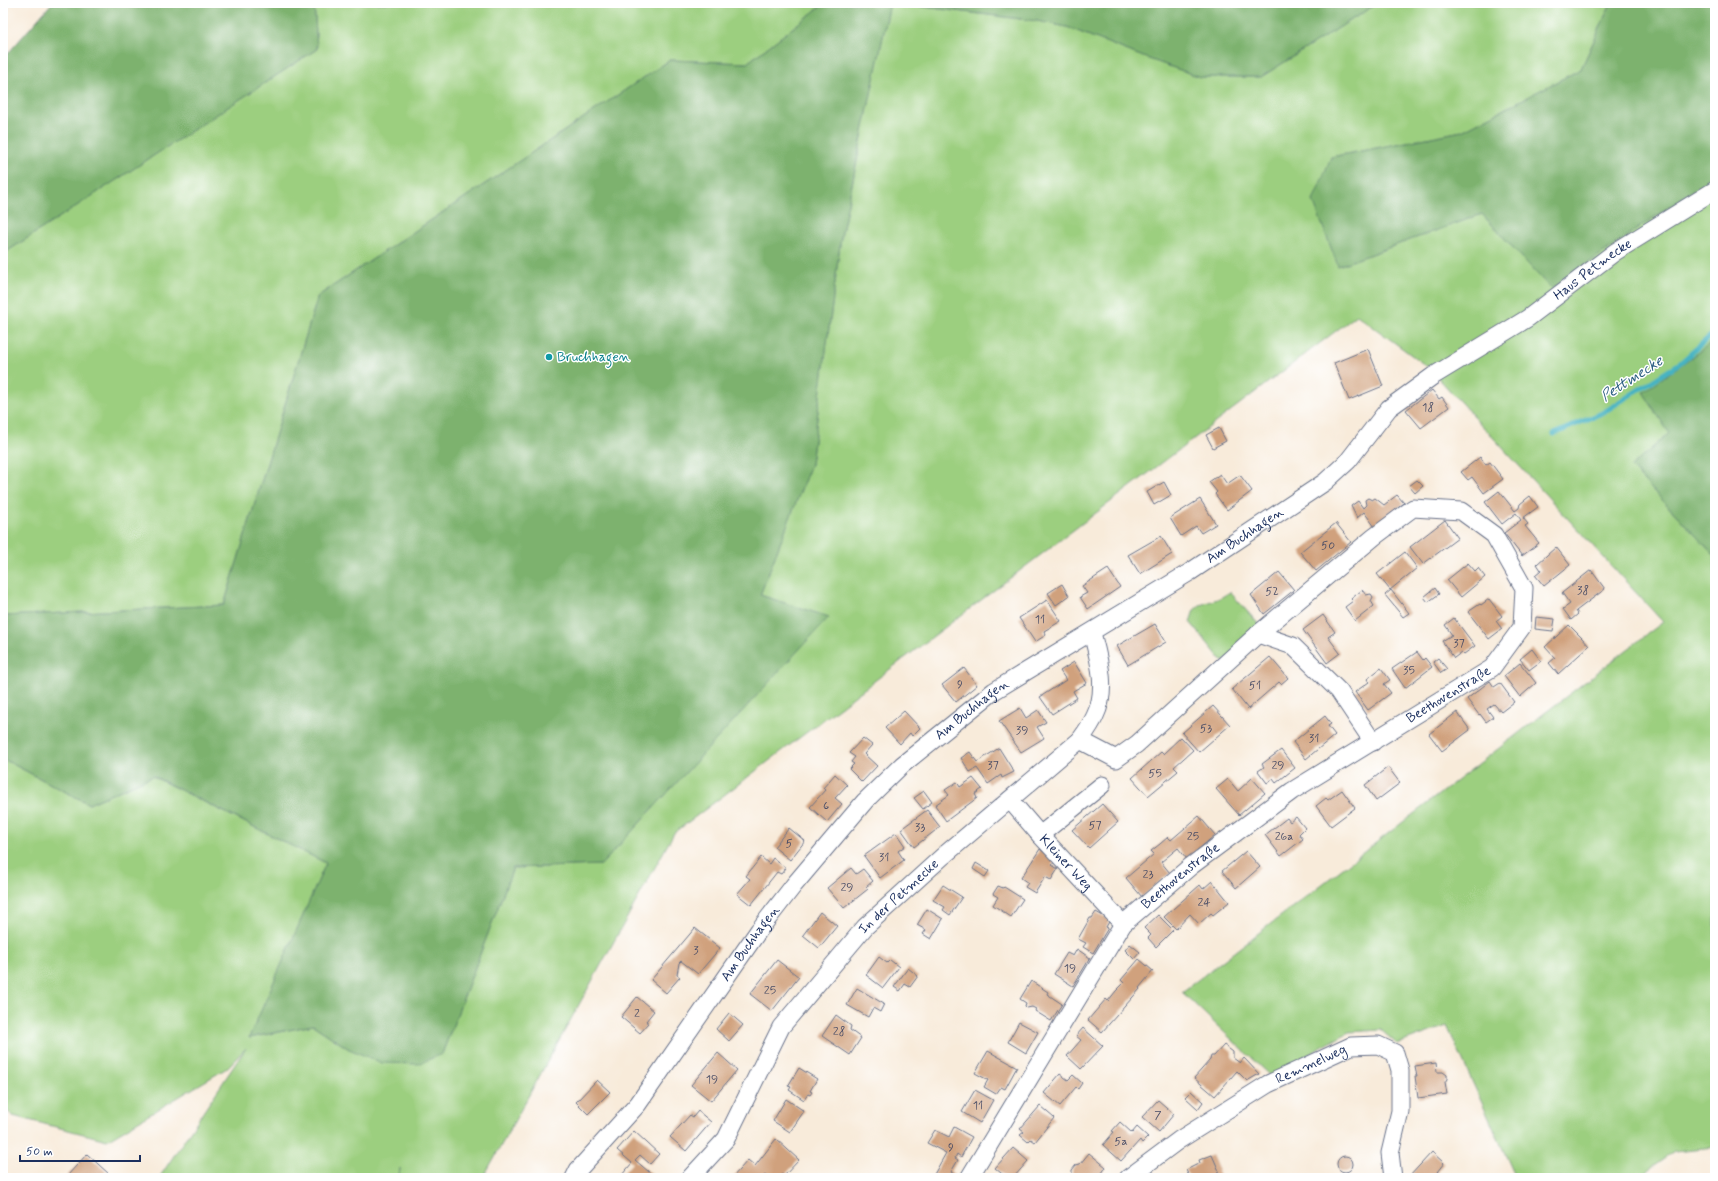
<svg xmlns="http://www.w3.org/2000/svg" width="1718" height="1181" font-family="Mynerve,sans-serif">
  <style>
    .green { fill: #9ccf7f; stroke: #5c7f6e }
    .forest { fill: #7db26e; stroke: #4c7066 }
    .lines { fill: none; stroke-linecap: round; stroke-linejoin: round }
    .stream { stroke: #46b3c3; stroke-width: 5 }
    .building { fill: #d0a17d }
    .street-casing { stroke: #687189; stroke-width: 19 }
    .street { stroke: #fff; stroke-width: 17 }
    .culture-dot { fill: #0f9aa8; stroke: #fff; stroke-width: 1.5 }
    .labels { text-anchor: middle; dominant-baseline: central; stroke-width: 3; stroke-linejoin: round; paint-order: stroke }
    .number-label { font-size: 12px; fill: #484c66 }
    .street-label { font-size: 14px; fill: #1b2f5e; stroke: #fff }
    .culture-label { font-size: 14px; fill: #0d838f; stroke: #fff; text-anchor: start }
    .water-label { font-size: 15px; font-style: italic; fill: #2a5d81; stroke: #fff }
  </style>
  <rect width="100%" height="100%" fill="#fff"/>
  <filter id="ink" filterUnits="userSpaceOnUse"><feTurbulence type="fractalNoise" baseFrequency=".025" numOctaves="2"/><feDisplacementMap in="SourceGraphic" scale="8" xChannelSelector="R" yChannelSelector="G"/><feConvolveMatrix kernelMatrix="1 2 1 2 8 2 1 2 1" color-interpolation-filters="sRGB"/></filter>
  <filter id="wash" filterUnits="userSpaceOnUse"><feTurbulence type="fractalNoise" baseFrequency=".012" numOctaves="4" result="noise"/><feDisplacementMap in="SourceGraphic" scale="16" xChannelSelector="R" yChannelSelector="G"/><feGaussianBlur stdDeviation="0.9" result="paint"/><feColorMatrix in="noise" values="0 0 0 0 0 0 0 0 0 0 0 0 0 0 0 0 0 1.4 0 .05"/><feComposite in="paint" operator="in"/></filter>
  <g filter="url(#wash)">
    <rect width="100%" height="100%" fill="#f8ebda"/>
    <g class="green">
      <path d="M314,3H825L747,63L670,60L318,296L224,605L3,616V254L317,49Z"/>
      <path d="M890,3L1037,21L1067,27L1146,58L1200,77H1261L1378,3H1611L1581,69L1462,131L1331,157L1338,266L1482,214L1551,288L1715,175V340L1644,392L1670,433L1631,467L1715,556V1147L1675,1151L1636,1178H1516L1447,1026L1397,1044L1381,1030L1349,1032L1270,1076L1182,992L1663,622L1429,368L1357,315L674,833L483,1178H399L400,1168L399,1178H159L246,1048L227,1068L107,1140L13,1116L3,1107V759L89,804L152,776L326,863L250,1038L313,1025L349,1049L442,1054L513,868L601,865L828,617L760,595L811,464L841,237Z"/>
      <path d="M1230,592L1262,628L1223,662L1190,622L1194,610L1200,605L1220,598Z"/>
    </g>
    <g class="forest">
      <path d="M52,3H314L317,49L3,254V59Z"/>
      <path d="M825,3H890L841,237L811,464L760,595L829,617L601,865L513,868L442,1054L418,1064L382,1063L349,1049L313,1025L249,1038L326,863L153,776L89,804L3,759V616L224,605L318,296L670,60L747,63Z"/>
      <path d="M893,3H1378L1261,77H1200L1146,58L1067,27L1037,21Z"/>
      <path d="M1611,3H1715V175L1551,289L1482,214L1338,266L1313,201L1331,157L1462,131L1581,69Z"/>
      <path d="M1715,340V556L1631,467L1669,433L1643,392Z"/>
    </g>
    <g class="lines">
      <path class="stream" d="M1554,434L1604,412L1680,363L1715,332"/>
    </g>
    <g id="blocks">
      <g class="building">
        <path d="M1368,349L1383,386L1349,400L1334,363Z"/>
        <path d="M1432,390L1439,399L1442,397L1449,407L1421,428L1406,410Z"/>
        <path d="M1219,428L1226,441L1213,448L1206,435Z"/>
        <path d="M1480,457L1486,465L1490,462L1503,479L1484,493L1472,477L1468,480L1461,472Z"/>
        <path d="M1220,474L1227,484L1240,475L1252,491L1227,510L1215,494L1217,492L1209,482Z"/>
        <path d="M1417,480L1423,486L1415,493L1409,486Z"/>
        <path d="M1164,482L1171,495L1154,505L1147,492Z"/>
        <path d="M1499,491L1515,511L1519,508L1520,504L1530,496L1538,507L1523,518L1528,524L1525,526L1539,543L1522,556L1504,533L1521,520L1516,513L1502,524L1485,502Z"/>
        <path d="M1397,495L1404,503L1375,527L1364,512L1357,518L1351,506L1358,501L1363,508L1366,505L1365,500L1368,498L1372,500L1375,498L1384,505Z"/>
        <path d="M1200,499L1216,524L1201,533L1196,526L1181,536L1170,518Z"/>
        <path d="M1445,520L1458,538L1423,564L1410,547Z"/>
        <path d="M1336,523L1351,542L1316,571L1300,552Z"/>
        <path d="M1161,536L1172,554L1140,574L1128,555Z"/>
        <path d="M1556,547L1570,565L1544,586L1535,575L1541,570L1537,564Z"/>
        <path d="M1405,552L1417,568L1390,590L1377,574Z"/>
        <path d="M1468,563L1475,571L1478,568L1485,577L1461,597L1447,580Z"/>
        <path d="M1108,569L1120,587L1088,609L1080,597L1087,593L1082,586Z"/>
        <path d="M1591,570L1605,589L1576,611L1578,614L1571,620L1563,609L1570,604L1562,593Z"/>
        <path d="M1279,572L1294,590L1264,614L1251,595Z"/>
        <path d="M1062,584L1069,596L1056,605L1048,593Z"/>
        <path d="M1435,588L1439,594L1428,602L1424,597Z"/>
        <path d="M1362,590L1366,595L1371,594L1373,597L1371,601L1374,606L1355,621L1345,607L1353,601L1351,599Z"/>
        <path d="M1391,590L1409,613L1403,617L1385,595Z"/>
        <path d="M1489,599L1502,616L1496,621L1502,629L1489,639L1468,612L1480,604L1481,605Z"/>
        <path d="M1047,600L1061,621L1044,631L1046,635L1035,642L1019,618Z"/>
        <path d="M1323,615L1335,632L1328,637L1340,653L1327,663L1303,630Z"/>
        <path d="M1536,617L1555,619L1553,631L1535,629Z"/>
        <path d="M1454,618L1475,646L1464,654L1462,652L1454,658L1442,641L1452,635L1445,625Z"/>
        <path d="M1155,624L1166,642L1128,665L1117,646Z"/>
        <path d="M1569,625L1582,638L1589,646L1558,674L1549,663L1555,658L1545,647Z"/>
        <path d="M1532,649L1541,661L1529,670L1520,659Z"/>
        <path d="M1417,652L1423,660L1425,658L1432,667L1405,688L1392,669Z"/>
        <path d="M1270,657L1288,678L1281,684L1279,682L1248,709L1232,689Z"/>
        <path d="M1438,658L1447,669L1441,673L1433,662Z"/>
        <path d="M1074,662L1087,683L1073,691L1077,698L1052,714L1040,697L1066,680L1060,671Z"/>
        <path d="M1520,663L1536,683L1520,697L1504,676Z"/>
        <path d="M964,668L977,685L956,702L942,685Z"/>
        <path d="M1381,668L1390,680L1384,684L1391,693L1368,710L1355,692L1369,682L1367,679Z"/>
        <path d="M1490,681L1494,687L1500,683L1514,702L1501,712L1494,704L1487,709L1493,717L1486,722L1480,714L1479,715L1467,699Z"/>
        <path d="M1213,706L1230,725L1199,752L1182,733Z"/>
        <path d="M1020,708L1026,718L1038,710L1046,722L1037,727L1044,738L1021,752L999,721Z"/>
        <path d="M904,711L920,728L912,736L910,733L900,744L885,728Z"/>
        <path d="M1457,712L1470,730L1442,751L1429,734Z"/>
        <path d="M1325,716L1331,724L1328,726L1335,735L1306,759L1293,742Z"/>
        <path d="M1181,737L1193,750L1174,767L1178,771L1148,796L1132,778L1161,752L1163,754Z"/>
        <path d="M863,738L872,745L864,754L877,766L862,782L849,769L854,764L851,762L855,757L849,753Z"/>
        <path d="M999,748L1014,772L1002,778L1001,775L988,784L977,768L970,772L961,758L970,752L977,762Z"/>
        <path d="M1281,750L1295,768L1276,783L1273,779L1267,783L1258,771L1264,767L1262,764Z"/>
        <path d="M1388,767L1400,783L1376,801L1365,785Z"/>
        <path d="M835,774L847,785L835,798L842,804L827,822L810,807L825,790L823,788Z"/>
        <path d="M973,778L982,789L975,794L977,798L946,821L935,805L949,795L945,790L957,782L960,787Z"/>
        <path d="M1252,778L1265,793L1239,815L1216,789L1228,779L1238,791Z"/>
        <path d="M1342,790L1355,808L1331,826L1316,806L1326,798L1328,800Z"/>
        <path d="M924,791L932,802L923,809L914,798Z"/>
        <path d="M1102,804L1118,822L1089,848L1072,830Z"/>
        <path d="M927,810L940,827L914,847L901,829Z"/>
        <path d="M1199,816L1215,835L1187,859L1178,848L1161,862L1170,873L1142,897L1126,878L1154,854L1151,851L1160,844L1168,837L1171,840Z"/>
        <path d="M1296,817L1305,828L1299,834L1303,839L1281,856L1265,835L1287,818L1290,822Z"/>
        <path d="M789,828L805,841L790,860L774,847Z"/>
        <path d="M896,833L905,846L898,851L904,860L880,878L864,856Z"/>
        <path d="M1040,849L1055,861L1052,865L1058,869L1051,880L1045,877L1035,893L1025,887L1028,883L1021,878Z"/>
        <path d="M1246,851L1260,867L1236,888L1222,871Z"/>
        <path d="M761,857L769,864L773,858L786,868L781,874L777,872L751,905L737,894L750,879L746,876Z"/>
        <path d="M976,863L989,871L985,877L973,869Z"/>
        <path d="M851,868L856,874L863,869L873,881L866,887L868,889L844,908L827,888Z"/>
        <path d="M1212,881L1229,902L1213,915L1211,913L1199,924L1190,914L1176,929L1164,917L1200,885L1203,889Z"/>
        <path d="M943,885L962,897L950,915L943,910L945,907L933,900Z"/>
        <path d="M998,886L1003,888L1004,887L1023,899L1011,917L993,905L998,897L993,894Z"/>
        <path d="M927,909L943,919L931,939L923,934L926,930L917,925Z"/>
        <path d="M820,912L837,926L819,948L803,935Z"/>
        <path d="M1096,912L1110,920L1106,927L1108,928L1093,953L1083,947L1086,943L1078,939L1090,918H1092Z"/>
        <path d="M1158,915L1173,930L1156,947L1148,938L1151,935L1144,928Z"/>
        <path d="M695,928L720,948L698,974L681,961L679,963L677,975L680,977L666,993L651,980Z"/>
        <path d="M1130,944L1140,952L1134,959L1125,950Z"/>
        <path d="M1077,949L1090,958L1073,986L1054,974L1067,953L1073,956Z"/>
        <path d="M879,957L887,963L890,960L899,967L883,988L866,975Z"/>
        <path d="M1139,959L1153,971L1139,988L1140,989L1102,1032L1088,1020L1106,999L1108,1001L1116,991L1124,983L1121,980Z"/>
        <path d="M777,960L799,977L772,1011L750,994Z"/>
        <path d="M908,968L918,976L910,987L905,984L900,991L894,987Z"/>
        <path d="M1031,981L1048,992L1047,994L1062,1004L1051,1021L1035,1011L1036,1009L1032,1007L1027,1008L1025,1006L1026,1003L1020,999Z"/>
        <path d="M857,988L884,1004L880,1012L873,1008L868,1017L847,1005Z"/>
        <path d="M637,997L654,1011L646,1021L649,1023L640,1033L621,1017Z"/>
        <path d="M729,1013L743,1025L729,1041L716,1029Z"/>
        <path d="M836,1015L851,1026L850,1030L861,1038L850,1055L822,1036Z"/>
        <path d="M1019,1022L1038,1032L1026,1053L1008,1042Z"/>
        <path d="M1083,1028L1103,1046L1081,1069L1067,1056L1081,1040L1076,1036Z"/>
        <path d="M1224,1045L1233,1052V1058L1240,1063L1244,1058L1259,1074L1247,1081L1237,1071L1215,1096L1194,1078L1210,1060L1211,1056H1214Z"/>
        <path d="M988,1051L1017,1067L1005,1089L1001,1087L996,1094L984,1087L988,1080L975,1073Z"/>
        <path d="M718,1053L737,1070L711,1101L691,1085Z"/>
        <path d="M1436,1063L1437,1072H1443L1447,1075V1079L1445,1082L1447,1094L1418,1098L1415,1076H1417L1415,1066Z"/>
        <path d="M799,1068L817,1079L810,1091L812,1092L810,1095L808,1094L804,1100L789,1090L791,1087L788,1086Z"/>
        <path d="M1060,1074L1068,1080L1073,1075L1082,1083L1078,1089L1076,1087L1060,1106L1044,1093Z"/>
        <path d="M597,1080L610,1092L588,1114L576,1102Z"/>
        <path d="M975,1090L993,1100L980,1123L962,1112Z"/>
        <path d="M1191,1091L1203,1102L1198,1109L1185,1097Z"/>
        <path d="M786,1099L804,1111L790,1132L773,1121Z"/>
        <path d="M1158,1100L1174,1114L1159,1132L1142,1117Z"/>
        <path d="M1040,1106L1054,1118L1035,1142L1031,1139L1028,1142L1020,1135L1024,1132L1020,1129Z"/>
        <path d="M698,1111L711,1122L686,1151L670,1137L690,1115L693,1117Z"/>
        <path d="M1120,1122L1132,1133L1137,1127L1148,1137L1142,1143L1140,1140L1121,1161L1103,1145L1114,1132L1112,1131Z"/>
        <path d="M954,1127L972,1137L961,1157L957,1154L955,1158L958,1160L951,1172L955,1175L953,1178H932L946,1153L927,1143L935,1130L949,1137Z"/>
        <path d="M634,1131L659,1154L650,1164L640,1155L635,1160L656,1178H624L621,1176L632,1163L617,1150Z"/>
        <path d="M776,1139L799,1160L784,1176L782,1174L778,1178H768L765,1175L762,1178H732L748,1160L755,1166Z"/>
        <path d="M1013,1148L1028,1161L1013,1178H1007L995,1168Z"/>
        <path d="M1432,1152L1444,1163L1437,1172L1444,1178H1408Z"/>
        <path d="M1089,1153L1106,1167L1102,1173L1101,1177L1098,1178H1077L1072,1174V1170L1076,1165L1080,1164Z"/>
        <path d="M87,1154L109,1174L105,1178H70L67,1176Z"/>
        <path d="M1212,1155L1219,1171L1217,1172L1220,1177L1190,1178L1186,1170L1200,1163L1199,1160Z"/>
        <circle cx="1345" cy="1164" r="8"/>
      </g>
    </g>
  </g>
  <g filter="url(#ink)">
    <use href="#blocks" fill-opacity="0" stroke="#687189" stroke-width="1"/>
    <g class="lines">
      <g class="street-casing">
        <g id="street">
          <path d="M1258,634L1293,646L1339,691L1373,742"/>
          <path id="s1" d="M1010,800L1040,835L1123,924"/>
          <path d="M1040,835L1102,785"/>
          <path id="s2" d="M574,1178L578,1170L638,1104L759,930L794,885L865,801L902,765L994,691L1190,572L1325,482L1348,461L1389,408L1433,376L1528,318L1615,252L1715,190"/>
          <path id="s3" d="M690,1178L726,1139L781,1027L865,927L942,857L1080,740C1085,733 1091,725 1095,716C1108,689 1099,660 1092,633"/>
          <path id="s4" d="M969,1178L1123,924L1191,866L1292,791L1492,668L1522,627L1524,588L1494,535L1461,511L1413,508L1374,537L1258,634L1137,744L1116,759L1080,740"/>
          <path id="s5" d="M1128,1178L1179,1140L1268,1084L1351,1046L1378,1045L1395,1053L1400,1070V1111L1390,1153L1393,1178"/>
        </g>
      </g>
      <use href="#street" class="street"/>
    </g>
  </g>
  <circle class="culture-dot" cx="549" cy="357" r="4"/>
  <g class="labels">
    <g class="number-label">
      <text x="1428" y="408">18</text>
      <text x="1328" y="546">50</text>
      <text x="1583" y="591">38</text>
      <text x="1272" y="592">52</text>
      <text x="1040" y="620">11</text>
      <text x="1459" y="644">37</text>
      <text x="1409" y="671">35</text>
      <text x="960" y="685">9</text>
      <text x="1255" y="686">51</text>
      <text x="1206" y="729">53</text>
      <text x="1022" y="731">39</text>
      <text x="1314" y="739">31</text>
      <text x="993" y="766">37</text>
      <text x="1278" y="766">29</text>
      <text x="1155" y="774">55</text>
      <text x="826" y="806">6</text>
      <text x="1095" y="826">57</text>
      <text x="920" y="828">33</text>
      <text x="1193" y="837">25</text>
      <text x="1284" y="837">26a</text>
      <text x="789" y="844">5</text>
      <text x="884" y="858">31</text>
      <text x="1148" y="875">23</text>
      <text x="847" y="888">29</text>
      <text x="1204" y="903">24</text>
      <text x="696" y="951">3</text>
      <text x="1070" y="969">19</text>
      <text x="770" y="991">25</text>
      <text x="637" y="1014">2</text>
      <text x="839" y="1032">28</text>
      <text x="712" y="1080">19</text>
      <text x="978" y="1106">11</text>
      <text x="1158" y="1116">7</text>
      <text x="1121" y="1142">5a</text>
      <text x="951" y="1148">9</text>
    </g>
    <g class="street-label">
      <text stroke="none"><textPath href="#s2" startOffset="1383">Haus Petmecke</textPath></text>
      <text stroke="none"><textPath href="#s2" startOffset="942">Am Buchhagen</textPath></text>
      <text stroke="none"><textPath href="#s4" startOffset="696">Beethovenstraße</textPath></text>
      <text stroke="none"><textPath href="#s2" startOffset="618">Am Buchhagen</textPath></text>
      <text stroke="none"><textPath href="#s1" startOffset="84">Kleiner Weg</textPath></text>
      <text stroke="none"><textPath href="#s4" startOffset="372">Beethovenstraße</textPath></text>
      <text stroke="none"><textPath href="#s3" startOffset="354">In der Petmecke</textPath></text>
      <text stroke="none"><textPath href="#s2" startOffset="294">Am Buchhagen</textPath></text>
      <text stroke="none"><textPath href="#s5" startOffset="216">Remmelweg</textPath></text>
    </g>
    <g class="culture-label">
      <text x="557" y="357">Bruchhagen</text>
    </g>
    <g class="water-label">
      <text transform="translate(1632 379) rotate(-33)">Pettmecke</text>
    </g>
  </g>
  <rect width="1718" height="1181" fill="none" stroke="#fff" stroke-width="16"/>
  <path d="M20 1155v6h120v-6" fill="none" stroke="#1b2f5e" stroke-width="2"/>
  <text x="26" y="1155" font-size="12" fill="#1b2f5e" stroke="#ffffff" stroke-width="3" paint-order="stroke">50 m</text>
</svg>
